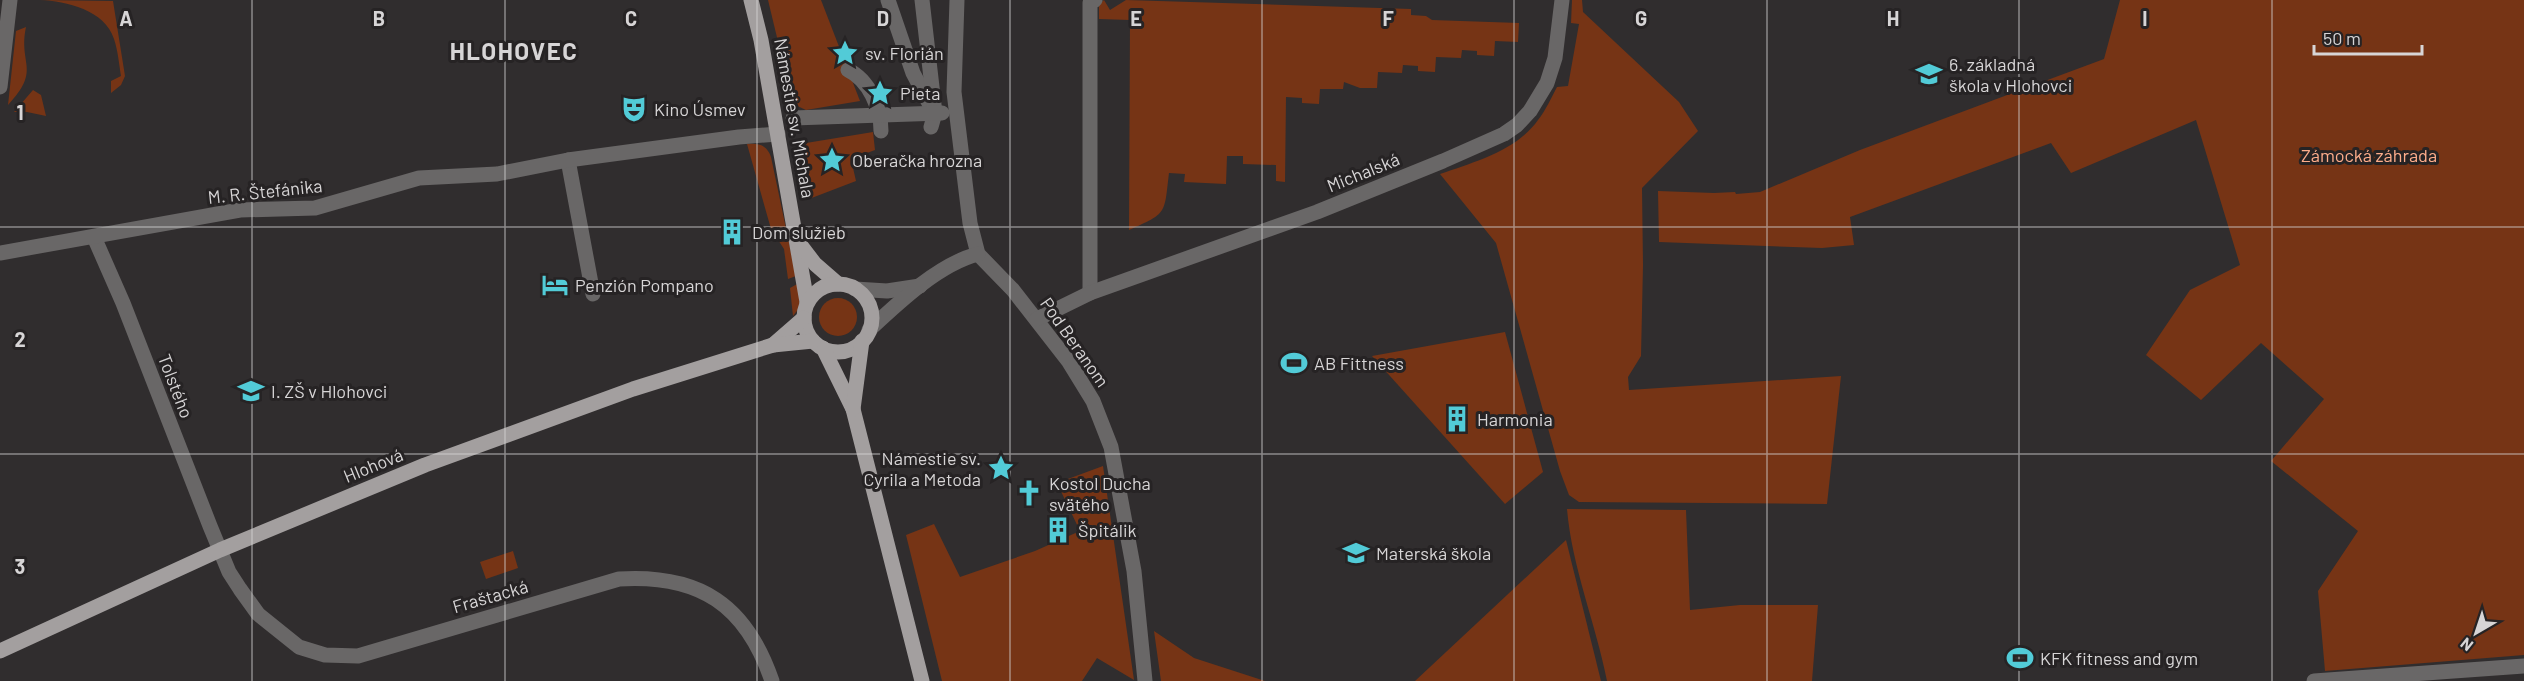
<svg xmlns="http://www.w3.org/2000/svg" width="2524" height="681" font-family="Barlow,sans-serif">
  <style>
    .green { fill: #763415 }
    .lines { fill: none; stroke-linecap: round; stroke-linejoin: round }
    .minor { stroke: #696767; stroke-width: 15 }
    .major { stroke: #a39f9f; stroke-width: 15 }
    .grid { fill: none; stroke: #d7d5d6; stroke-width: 1.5; stroke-opacity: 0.55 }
    .labels { text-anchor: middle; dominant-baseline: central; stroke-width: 6; stroke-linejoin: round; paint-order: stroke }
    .poi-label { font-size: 18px; fill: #d7d5d6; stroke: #262324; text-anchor: start }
    .street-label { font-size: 18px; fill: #d7d5d6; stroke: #262324 }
    .park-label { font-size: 18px; fill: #fead8b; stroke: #262324 }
    .district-label { font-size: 24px; font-weight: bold; letter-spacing: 1.5px; fill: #d7d5d6; stroke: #262324 }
    .grid-label { font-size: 20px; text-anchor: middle; font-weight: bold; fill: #d7d5d6; stroke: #262324; stroke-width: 6; stroke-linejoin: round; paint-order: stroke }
  </style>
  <rect width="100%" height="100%" fill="#302d2e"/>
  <g class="green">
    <path d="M40,0L113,1L125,76L121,85L111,93V81L121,76C119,64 118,51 114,39C105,10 66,1 40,0Z"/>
    <path d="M768,0H821L860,101L806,110L793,104Z"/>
    <path d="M1104,0L1110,10L1126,0L1411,9V15L1426,16L1432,20L1519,23L1518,42L1495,41L1494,56L1477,55V51L1462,50L1461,58L1436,57L1435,72L1418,71V66L1403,65L1402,73L1378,72L1377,88H1360L1344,82L1343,89H1320L1319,104L1302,103V98L1286,97L1285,182L1276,181V165L1243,164V156H1227L1226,184L1184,182L1185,174L1169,173C1164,214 1168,213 1129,230L1130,20L1099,19V4Z"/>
    <path d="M1572,0H1582L1583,12L1679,102L1698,131L1642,188L1643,265L1641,356L1628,377L1629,390L1841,376L1827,504L1579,502L1569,495L1560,471L1496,243L1440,174C1474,162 1516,151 1538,120C1546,110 1551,98 1557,87L1568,86L1579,24L1571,23Z"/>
    <path d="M2120,0H2524V655L2325,671L2318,591L2358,531L2271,461L2324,399L2261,343L2201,400L2146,355L2190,290L2240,265L2196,120L2071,173L2051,143L1850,217L1854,245L1822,248L1659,242L1658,191L1714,193L1735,192L1736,194L1760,192L1860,150L2104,59Z"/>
    <path d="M26,27C18,65 42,69 8,105L16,31Z"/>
    <path d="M33,90L41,95L46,116L27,112H14Z"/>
    <path d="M873,132L875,150L851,159L856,181L809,199L800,144Z"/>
    <path d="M747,144C759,143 767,145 771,157L796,276L788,279L784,249L771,229Z"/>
    <path d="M799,283L800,307L793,316L790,288Z"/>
    <circle cx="838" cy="317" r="19"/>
    <path d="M1505,332L1543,472L1505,504L1372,356Z"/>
    <path d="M1103,466L1134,680L1097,658L1082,681H942L906,535L934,524L960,577L1035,551L1080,531L1057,483Z"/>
    <path d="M1567,509L1686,510L1690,610L1740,605H1818L1812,681H1607C1596,624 1572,568 1567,509Z"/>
    <path d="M1566,540L1601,681H1415Z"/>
    <path d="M513,551L518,568L486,579L480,562Z"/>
    <path d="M1154,631L1194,658L1265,681H1161Z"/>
  </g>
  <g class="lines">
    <g class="minor">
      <path d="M888,0L913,73L930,105"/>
      <path d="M922,0L935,113L931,127"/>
      <path d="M957,0L954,92L970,223L978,254L1013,290L1069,362L1093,401L1111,447L1134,571L1145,681"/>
      <path d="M848,70C869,80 881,108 881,131"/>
      <path d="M0,87L10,0"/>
      <path d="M793,118L942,113"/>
      <path d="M568,160L593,294"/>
      <path d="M94,237L123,303L210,526L229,572L240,589L258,614L299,647L325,655L358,656L619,579C700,574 746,605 772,681"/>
      <path d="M0,253L240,210L315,208L419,178L497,174L568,160L739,137L778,134"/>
      <path d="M855,289L887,291L920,286"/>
      <path d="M1090,293V3L1095,0"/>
      <path d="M1037,319L1090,293L1317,212L1443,161L1504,134L1517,125L1530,111L1547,83L1555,58L1562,0"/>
      <path d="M869,330C899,302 939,264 978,254"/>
      <path d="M2314,681L2524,666"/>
    </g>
    <g class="major">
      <path d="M751,0L761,40L807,302"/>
      <path d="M799,243L815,264L838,284"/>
      <circle cx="838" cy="318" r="34"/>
      <path d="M773,345L804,318"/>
      <path d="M823,348L853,409L922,681"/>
      <path d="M853,409L862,341"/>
      <path d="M0,651L220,550L425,465L633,389L773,345L813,341"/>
    </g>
  </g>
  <path class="grid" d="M252,0V681M505,0V681M757,0V681M1010,0V681M1262,0V681M1514,0V681M1767,0V681M2019,0V681M2272,0V681M0,227H2524M0,454H2524"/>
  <defs>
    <g id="sight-bare" transform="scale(2.07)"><path d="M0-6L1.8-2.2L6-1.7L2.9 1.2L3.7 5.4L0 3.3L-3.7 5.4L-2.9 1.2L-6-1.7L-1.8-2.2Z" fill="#52cbd7" stroke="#262324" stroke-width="2.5" paint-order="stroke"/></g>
    <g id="school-bare" transform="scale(2.07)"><path d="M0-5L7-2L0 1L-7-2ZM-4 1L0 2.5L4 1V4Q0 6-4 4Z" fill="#52cbd7" stroke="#262324" stroke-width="2.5" paint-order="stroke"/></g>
    <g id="theatre-bare" transform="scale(2.07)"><path d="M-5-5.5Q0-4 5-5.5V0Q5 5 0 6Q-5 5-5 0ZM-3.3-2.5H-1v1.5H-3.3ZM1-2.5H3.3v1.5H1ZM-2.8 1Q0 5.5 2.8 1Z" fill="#52cbd7" stroke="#262324" stroke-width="2.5" paint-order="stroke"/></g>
    <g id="building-bare" transform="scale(2.07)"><path d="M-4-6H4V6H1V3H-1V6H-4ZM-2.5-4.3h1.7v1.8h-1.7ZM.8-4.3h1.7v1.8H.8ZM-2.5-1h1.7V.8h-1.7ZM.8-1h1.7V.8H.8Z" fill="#52cbd7" stroke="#262324" stroke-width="2.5" paint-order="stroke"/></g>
    <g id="hotel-bare" transform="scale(2.07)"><path d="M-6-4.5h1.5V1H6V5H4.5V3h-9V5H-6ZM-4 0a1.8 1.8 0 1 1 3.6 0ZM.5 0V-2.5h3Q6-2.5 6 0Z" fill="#52cbd7" stroke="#262324" stroke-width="2.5" paint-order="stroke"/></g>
    <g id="stadium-bare" transform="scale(2.07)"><path d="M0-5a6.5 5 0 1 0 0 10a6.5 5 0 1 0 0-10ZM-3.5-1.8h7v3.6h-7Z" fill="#52cbd7" stroke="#262324" stroke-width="2.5" paint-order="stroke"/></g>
    <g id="church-bare" transform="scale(2.07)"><path d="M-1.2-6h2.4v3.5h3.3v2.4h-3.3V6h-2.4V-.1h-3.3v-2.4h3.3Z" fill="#52cbd7" stroke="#262324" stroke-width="2.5" paint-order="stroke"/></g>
  </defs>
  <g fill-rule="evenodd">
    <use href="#sight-bare" x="845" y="53"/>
    <use href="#school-bare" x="1929" y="74"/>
    <use href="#sight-bare" x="880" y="93"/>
    <use href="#theatre-bare" x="634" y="109"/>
    <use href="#sight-bare" x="832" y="160"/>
    <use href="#building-bare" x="732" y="232"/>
    <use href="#hotel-bare" x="555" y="285"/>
    <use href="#stadium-bare" x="1294" y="363"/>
    <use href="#school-bare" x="251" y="391"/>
    <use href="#building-bare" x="1457" y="419"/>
    <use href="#sight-bare" x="1001" y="468"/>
    <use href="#church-bare" x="1029" y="493"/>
    <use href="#building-bare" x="1058" y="530"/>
    <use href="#school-bare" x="1356" y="553"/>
    <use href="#stadium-bare" x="2020" y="658"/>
  </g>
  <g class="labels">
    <g class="poi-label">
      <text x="865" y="53">sv. Florián</text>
      <text x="1949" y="64">6. základná<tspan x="1949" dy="21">škola v Hlohovci</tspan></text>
      <text x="900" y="93">Pieta</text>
      <text x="654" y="109">Kino Úsmev</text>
      <text x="852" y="160">Oberačka hrozna</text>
      <text x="752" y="232">Dom služieb</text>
      <text x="575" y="285">Penzión Pompano</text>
      <text x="1314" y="363">AB Fittness</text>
      <text x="271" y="391">I. ZŠ v Hlohovci</text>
      <text x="1477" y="419">Harmonia</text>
      <text x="981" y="458" text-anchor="end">Námestie sv.<tspan x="981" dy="21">Cyrila a Metoda</tspan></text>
      <text x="1049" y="483">Kostol Ducha<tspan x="1049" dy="21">svätého</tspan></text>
      <text x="1078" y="530">Špitálik</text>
      <text x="1376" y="553">Materská škola</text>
      <text x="2040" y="658">KFK fitness and gym</text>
    </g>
    <g class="street-label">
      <text transform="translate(795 118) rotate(80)">Námestie sv. Michala</text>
      <text transform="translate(1363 172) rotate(-22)">Michalská</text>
      <text transform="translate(265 191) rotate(-6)">M. R. Štefánika</text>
      <text transform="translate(1075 342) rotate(55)">Pod Beranom</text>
      <text transform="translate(176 386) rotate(69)">Tolstého</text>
      <text transform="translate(373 465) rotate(-22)">Hlohová</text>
      <text transform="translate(490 596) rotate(-16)">Fraštacká</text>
    </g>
    <g class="park-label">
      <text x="2369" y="155">Zámocká záhrada</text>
    </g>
    <g class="district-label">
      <text x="514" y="50">HLOHOVEC</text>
    </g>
  </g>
  <g class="grid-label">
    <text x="126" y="26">A</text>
    <text x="379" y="26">B</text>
    <text x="631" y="26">C</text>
    <text x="883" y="26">D</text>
    <text x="1136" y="26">E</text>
    <text x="1388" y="26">F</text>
    <text x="1641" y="26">G</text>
    <text x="1893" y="26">H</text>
    <text x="2145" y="26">I</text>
    <text x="20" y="120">1</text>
    <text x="20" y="347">2</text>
    <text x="20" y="574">3</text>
  </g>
  <g transform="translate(2476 633) rotate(219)" stroke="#262324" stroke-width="4.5" paint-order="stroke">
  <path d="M0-4.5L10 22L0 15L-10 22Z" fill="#d7d5d6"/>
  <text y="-9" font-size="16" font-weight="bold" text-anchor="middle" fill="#d7d5d6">N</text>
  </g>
  <path d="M2314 45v9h108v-9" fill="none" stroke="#d7d5d6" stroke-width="3"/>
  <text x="2323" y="45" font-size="18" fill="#d7d5d6" stroke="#262324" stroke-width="4.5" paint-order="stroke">50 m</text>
</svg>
